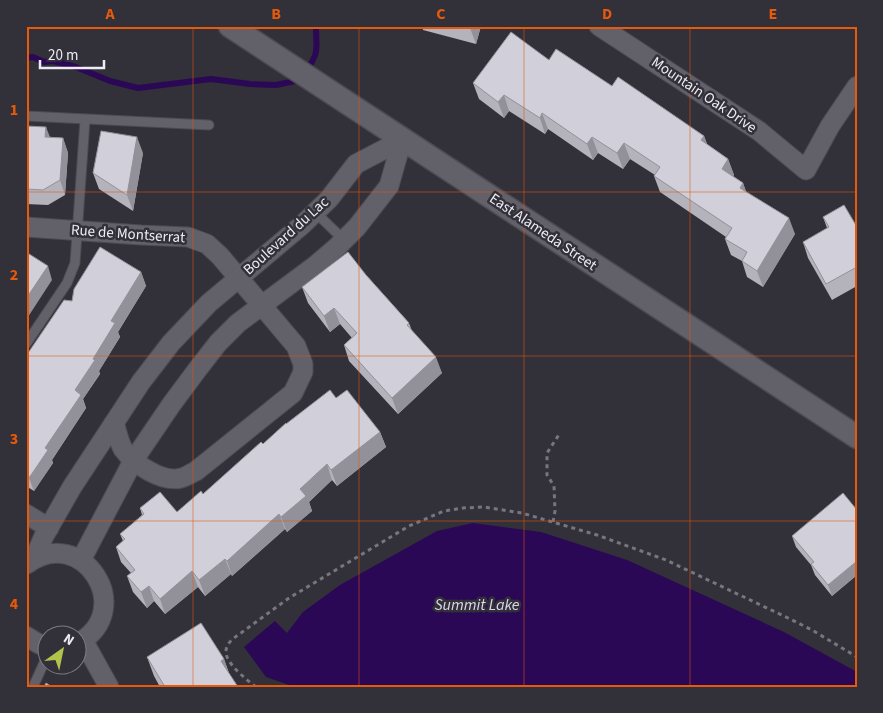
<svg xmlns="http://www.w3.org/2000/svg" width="883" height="713" font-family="'Source Sans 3',sans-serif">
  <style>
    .water { fill: #2b0855 }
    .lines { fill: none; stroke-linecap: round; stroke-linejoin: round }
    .stream { stroke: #2b0855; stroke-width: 6 }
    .service-casing { stroke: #4d4b52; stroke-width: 11 }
    .minor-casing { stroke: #4d4b52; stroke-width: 21 }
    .tertiary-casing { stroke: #4d4b52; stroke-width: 25 }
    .path { stroke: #77767e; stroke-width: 3; stroke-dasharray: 4 4; stroke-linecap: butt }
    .service { stroke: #626069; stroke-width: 9 }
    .minor { stroke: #626069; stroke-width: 19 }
    .tertiary { stroke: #626069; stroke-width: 22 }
    .wall { fill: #b4b2bb }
    .shaded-wall { fill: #929199 }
    .building { fill: #d1cfda; stroke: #929199 }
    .grid { fill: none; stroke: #e8590c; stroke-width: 1; stroke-opacity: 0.55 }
    .labels { text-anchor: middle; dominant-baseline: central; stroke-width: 5; stroke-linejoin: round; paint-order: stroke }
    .street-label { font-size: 15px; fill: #edecf2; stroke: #323039 }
    .water-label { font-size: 16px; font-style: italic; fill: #ddd7ee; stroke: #323039 }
    .neatline { fill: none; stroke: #e8590c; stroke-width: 2 }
    .grid-label { font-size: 16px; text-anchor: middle; font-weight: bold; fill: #e8590c }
  </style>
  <rect width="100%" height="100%" fill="#323039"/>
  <path class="water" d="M473,523L541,532L627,560L784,632L857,672V687H295L266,677L244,647L275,621L287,633L303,612L340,585L437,531Z"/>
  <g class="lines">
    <g class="stream">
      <path d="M26,58L33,57L44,62L53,61L76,67L110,81L138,88L211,79L250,84L276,85L300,80"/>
      <path d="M306,72C320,50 316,51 316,26"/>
    </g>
    <g class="service-casing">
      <g id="service">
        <path d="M26,116L209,125"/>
        <path d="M315,212L344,240"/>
        <path d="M26,344L67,283L75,263L85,120"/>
        <path d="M33,687L48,654"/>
      </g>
    </g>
    <g class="minor-casing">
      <g id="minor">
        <path d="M599,26L759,131L806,170L830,126L857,86"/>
        <path d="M26,227L141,235L188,237L207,244L220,256L296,346L303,364V372L293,393L196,471C191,473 186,477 181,478C162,483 134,464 123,449C119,442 117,431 114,423"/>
        <path d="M26,514L49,528"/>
        <path d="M34,559L44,536L72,487L141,382L171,343L209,303L302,225L329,199L356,164L402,140"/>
        <path d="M81,560L133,461L171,405L197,370L218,343L238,323L316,265L337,247L357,227L389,186L402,140"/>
        <path d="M27,564C82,523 138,610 78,643"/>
        <path d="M26,636L39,644L48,647"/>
        <path d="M83,640L109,687"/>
      </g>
    </g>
    <g class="tertiary-casing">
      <path id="tertiary" d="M230,26L857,437"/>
    </g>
    <g class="path">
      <path d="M553,522L555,511L554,486L547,475V453L560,433"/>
      <path d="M256,687C247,680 225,663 226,651C226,646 230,641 234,638L289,598L409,526L444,511L463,508L484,507L522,513L597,535L666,560L788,618L812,630L857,657"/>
    </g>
    <use href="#service" class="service"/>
    <use href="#minor" class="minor"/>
    <use href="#tertiary" class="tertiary"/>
  </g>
  <g class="wall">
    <path d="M422,26H481L476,44L423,30Z"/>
    <path d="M549,60L612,86L704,136L707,144L728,159L734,175L733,176L743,183L746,192L795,234L763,287L747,277L742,261L731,255L725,239L726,237L660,192L654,176L655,175L630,159L623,169L598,153L593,160L548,129L545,134L509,111L504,118L479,99L473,83Z"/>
    <path d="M26,126L50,137L63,138L68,153L65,195L48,205L26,204Z"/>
    <path d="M143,153L133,211L99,189L93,173Z"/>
    <path d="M823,217L857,227V286L832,300L808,258L803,242L827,228Z"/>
    <path d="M141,272L146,286L118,332L120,337L99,371L100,374L83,399L86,408L52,460L53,463L34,491L26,486V356L72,301Z"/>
    <path d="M366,275L409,323L412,331L442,373L398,414L349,361L344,345L352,338L340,324L330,332L308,303L302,287Z"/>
    <path d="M336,398L380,432L386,447L337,486L332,480L309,502L312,511L287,532L285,529L232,576L231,574L205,596L198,587L165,614L154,601L147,608L133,592L127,576L131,573L121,562L116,547L123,541L120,534L142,515L140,508L177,512L203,494L263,444L286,424Z"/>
    <path d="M857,510V575L832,596L815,575L811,565L796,547L792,536Z"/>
    <path d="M147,657L224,659L229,673L238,687H160L154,676Z"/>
  </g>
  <g class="shaded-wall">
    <path d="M471,26H481L476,44L470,28Z"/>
    <path d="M504,95L509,111L504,118L498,102Z"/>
    <path d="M542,113L548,129L545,134L540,118Z"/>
    <path d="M46,127L52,142L45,137Z"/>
    <path d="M704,136L710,152L701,140Z"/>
    <path d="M137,137L143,153L133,211L127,195Z"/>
    <path d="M592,137L598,153L593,160L587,144Z"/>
    <path d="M63,138L68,153L65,195L60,180Z"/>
    <path d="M624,143L630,159L623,169L617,153Z"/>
    <path d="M728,159L734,175L727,185L722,169Z"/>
    <path d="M743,183L749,199L740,188Z"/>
    <path d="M789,218L795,234L763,287L757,271Z"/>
    <path d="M48,266L52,280L26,320V299Z"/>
    <path d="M141,272L146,286L118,332L120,337L99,371L100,374L83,399L86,408L52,460L53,463L34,491L29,478L45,448L75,390L93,359L111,321Z"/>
    <path d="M334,308L340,324L330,332L324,316Z"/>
    <path d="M436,357L442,373L398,414L392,398Z"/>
    <path d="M380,432L386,447L337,486L331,470Z"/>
    <path d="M327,464L332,480L309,502L312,511L287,532L281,517L300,489Z"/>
    <path d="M279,514L285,529L232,576L227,561Z"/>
    <path d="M225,559L231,574L205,596L199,580Z"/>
    <path d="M857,561V575L832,596L828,585Z"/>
    <path d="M192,571L198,587L165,614L160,599Z"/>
    <path d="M149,586L154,601L147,608L141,592Z"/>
    <path d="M224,659L231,679L221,661Z"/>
  </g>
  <g class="building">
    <path d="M511,32L549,60L556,49L612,86L618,77L704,136L701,140L728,159L722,169L743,183L740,188L789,218L757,271L742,261L747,252L725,239L732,228L654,176L660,167L624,143L617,153L592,137L587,144L542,113L540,118L504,95L498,102L473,83Z"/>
    <path d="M26,126L46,127L45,137L63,138L60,180L43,190L26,189Z"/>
    <path d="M101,131L137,137L127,195L93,173Z"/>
    <path d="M844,205L857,227V267L826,284L803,242L829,227L823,217Z"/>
    <path d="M100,247L141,272L111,321L115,323L93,359L95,360L75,390L81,395L45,448L48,450L29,478L26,476V356L64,300L72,301L74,289Z"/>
    <path d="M26,252L48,266L26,299Z"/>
    <path d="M348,252L366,275L409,323L407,325L436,357L392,398L344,345L357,333L334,308L324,316L302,287Z"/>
    <path d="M330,390L336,398L347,390L380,432L331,470L327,464L300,489L306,496L281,517L279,514L227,561L225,559L199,580L192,571L160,599L149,586L141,592L127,576L135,570L116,547L125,539L120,534L144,514L140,508L160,492L177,512L201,491L203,494L261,442L263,444L286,423V424Z"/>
    <path d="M843,493L857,510V561L828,585L811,564L814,562L792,536Z"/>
    <path d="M201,623L224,659L221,661L238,687H165L147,657Z"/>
    <path d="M46,683L52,687H44Z"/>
  </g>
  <path class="grid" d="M193,26V687M359,26V687M524,26V687M690,26V687M26,192H857M26,356H857M26,521H857"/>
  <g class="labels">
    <g class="street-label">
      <text transform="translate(704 95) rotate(34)">Mountain Oak Drive</text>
      <text transform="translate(543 232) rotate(34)">East Alameda Street</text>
      <text transform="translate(128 234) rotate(4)">Rue de Montserrat</text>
      <text transform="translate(286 236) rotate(-42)">Boulevard du Lac</text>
    </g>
    <g class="water-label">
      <text x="477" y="605">Summit Lake</text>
    </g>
  </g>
  <rect width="883" height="713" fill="none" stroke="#323039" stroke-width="55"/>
  <g transform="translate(62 650) rotate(33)"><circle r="24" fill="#323039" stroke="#7d7b83"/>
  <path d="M0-4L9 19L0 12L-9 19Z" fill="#b2c34c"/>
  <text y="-8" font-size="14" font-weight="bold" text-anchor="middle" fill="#edecf2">N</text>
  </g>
  <path d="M40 60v8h64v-8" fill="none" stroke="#edecf2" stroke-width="2.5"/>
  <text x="48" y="60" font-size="15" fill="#edecf2" stroke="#323039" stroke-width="4" paint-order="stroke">20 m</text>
  <rect x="28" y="28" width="828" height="658" class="neatline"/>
  <g class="grid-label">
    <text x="110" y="19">A</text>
    <text x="276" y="19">B</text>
    <text x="441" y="19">C</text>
    <text x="607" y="19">D</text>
    <text x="773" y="19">E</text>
    <text x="14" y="115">1</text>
    <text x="14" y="280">2</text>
    <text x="14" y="444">3</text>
    <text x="14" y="609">4</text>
  </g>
</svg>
